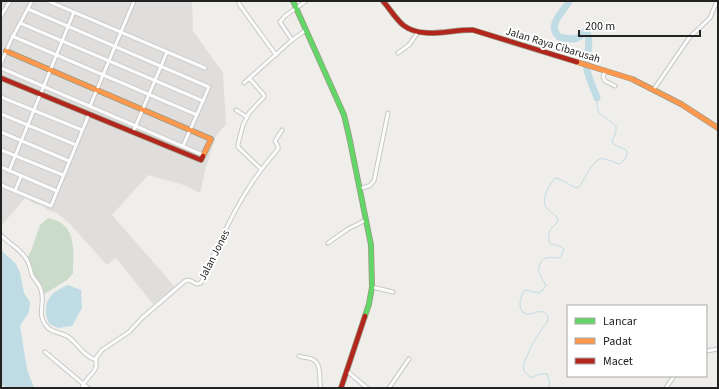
<svg xmlns="http://www.w3.org/2000/svg" width="719" height="389" font-family="'Source Sans 3',sans-serif">
  <style>
    .residential { fill: #dfdedc }
    .cemetery { fill: #cadbca }
    .water { fill: #bfdbe3 }
    .lines { fill: none; stroke-linecap: round; stroke-linejoin: round }
    .stream { stroke: #bfdbe3; stroke-width: 1 }
    .river { stroke: #bfdbe3; stroke-width: 7 }
    .street-casing { stroke: #c9c8c7; stroke-width: 5 }
    .fast-casing { stroke: #999a82; stroke-width: 6 }
    .slow-casing { stroke: #999a82; stroke-width: 6 }
    .jam-casing { stroke: #999a82; stroke-width: 6 }
    .street { stroke: #fdfcfc; stroke-width: 3 }
    .fast { stroke: #63d668; stroke-width: 4.5 }
    .slow { stroke: #ff974d; stroke-width: 4.5 }
    .jam { stroke: #b3261e; stroke-width: 4.5 }
    .labels { text-anchor: middle; dominant-baseline: central; stroke-width: 4; stroke-linejoin: round; paint-order: stroke }
    .street-label { font-size: 11px; fill: #222; stroke: #fff }
  </style>
  <rect width="100%" height="100%" fill="#f0eeeb"/>
  <path class="residential" d="M1,1H192L193,31L223,73L226,124L216,136L206,167L200,193L184,185L148,175L112,215L175,287L153,304L116,258L107,265L68,222L57,213L48,210L43,206L35,204L25,198L1,226Z"/>
  <path class="cemetery" d="M48,218C78,224 73,250 73,273L67,280L43,295L35,284L26,260L31,251L40,225Z"/>
  <g class="water">
    <path d="M1,250L16,264L20,273L24,293L30,302L29,312L20,326L27,369L34,388H7L1,384Z"/>
    <path d="M68,285L81,290L82,308L72,326L58,328L49,324C41,303 49,293 68,285Z"/>
  </g>
  <g class="lines">
    <path class="stream" d="M548,388L550,383L547,374H540L531,378L524,371L523,366C528,353 534,339 543,328C545,325 549,321 548,317C545,307 534,314 528,314C516,313 520,297 524,291L526,290L538,293L543,290L546,285C544,281 541,278 540,274C538,271 538,268 540,264C543,255 552,258 559,258L561,256L564,249C559,245 557,246 552,244C549,243 549,242 549,239C547,228 555,228 558,220C556,214 552,214 548,209C539,202 549,185 555,178C562,179 569,185 577,188L579,187C584,181 592,161 600,159C606,158 613,162 619,164C624,161 629,156 626,150L613,144L612,140L616,133V126C603,113 596,119 597,98"/>
    <path class="river" d="M569,1C564,12 546,24 559,37C565,38 573,41 579,37C582,35 583,33 587,31C592,44 585,57 587,70C589,79 594,89 597,98"/>
    <g class="street-casing">
      <g id="street">
        <path d="M48,1L205,68"/>
        <path d="M239,1V4L276,55"/>
        <path d="M28,9L209,87L183,146"/>
        <path d="M1,16L10,1"/>
        <path d="M20,23L203,101"/>
        <path d="M12,36L197,115"/>
        <path d="M292,40L280,22L285,16L306,1"/>
        <path d="M398,53L409,45L418,32"/>
        <path d="M1,63L11,40L32,1"/>
        <path d="M1,68L203,155"/>
        <path d="M605,71L603,77L605,81L615,86"/>
        <path d="M250,79L264,95V97L249,113L243,125L238,144V147L261,169"/>
        <path d="M244,83L292,40L306,30"/>
        <path d="M654,89L689,38L710,18L717,1"/>
        <path d="M1,97L82,130"/>
        <path d="M90,106L134,1"/>
        <path d="M236,110L247,117"/>
        <path d="M1,114L76,145"/>
        <path d="M1,132L69,161"/>
        <path d="M133,132L167,52"/>
        <path d="M1,150L63,175"/>
        <path d="M1,167L57,191"/>
        <path d="M9,171L74,12"/>
        <path d="M1,185L51,206L89,114"/>
        <path d="M359,189L369,186L374,181L388,113"/>
        <path d="M15,191L21,176"/>
        <path d="M1,235C9,244 21,249 27,260C30,265 30,270 32,275C34,280 40,284 41,290C46,304 35,314 48,328C54,333 64,333 70,338C78,345 85,357 96,360"/>
        <path d="M328,243L348,229L366,220"/>
        <path d="M372,287L393,292"/>
        <path d="M706,351L718,349"/>
        <path d="M45,352L88,388"/>
        <path d="M299,356C303,358 307,357 312,359C323,364 318,378 321,388"/>
        <path d="M347,371L367,388"/>
        <path d="M82,388L84,383L94,371L96,367V358L102,350L129,332L142,318L185,281L189,280L197,284L201,283C215,252 230,217 248,189C257,174 267,162 278,149V146L275,141L282,130"/>
        <path d="M389,388L409,359"/>
        <path d="M666,388L674,376"/>
      </g>
    </g>
    <g class="fast-casing">
      <path id="fast" d="M293,1L344,115L349,136L371,245L372,287L369,304L365,316"/>
    </g>
    <g class="slow-casing">
      <g id="slow">
        <path d="M6,51L211,139L203,156"/>
        <path d="M577,62L632,79L681,104L718,128"/>
      </g>
    </g>
    <g class="jam-casing">
      <g id="jam">
        <path d="M383,1C390,9 395,18 403,25C422,40 451,29 473,30L577,62"/>
        <path d="M1,78L201,160L203,156"/>
        <path d="M341,388L365,316"/>
      </g>
    </g>
    <use href="#street" class="street"/>
    <use href="#fast" class="fast"/>
    <use href="#slow" class="slow"/>
    <use href="#jam" class="jam"/>
  </g>
  <g class="labels">
    <g class="street-label">
      <text transform="translate(553 45) rotate(17)">Jalan Raya Cibarusah</text>
      <text transform="translate(214 255) rotate(-63)">Jalan Jones</text>
    </g>
  </g>
  <rect width="719" height="389" fill="none" stroke="#222222" stroke-width="4"/>
  <rect x="567" y="305" width="140" height="72" fill="#ffffff" stroke="#a7a7a7"/>
  <rect x="575" y="318" width="20" height="6" fill="#63d668" stroke="#a7a7a7"/>
  <text x="603" y="325" font-size="12" fill="#222222">Lancar</text>
  <rect x="575" y="338" width="20" height="6" fill="#ff974d" stroke="#a7a7a7"/>
  <text x="603" y="345" font-size="12" fill="#222222">Padat</text>
  <rect x="575" y="358" width="20" height="6" fill="#b3261e" stroke="#a7a7a7"/>
  <text x="603" y="365" font-size="12" fill="#222222">Macet</text>
  <path d="M579 30v6h121v-6" fill="none" stroke="#222222" stroke-width="2"/>
  <text x="585" y="30" font-size="12" fill="#222222" stroke="#ffffff" stroke-width="3" paint-order="stroke">200 m</text>
</svg>
